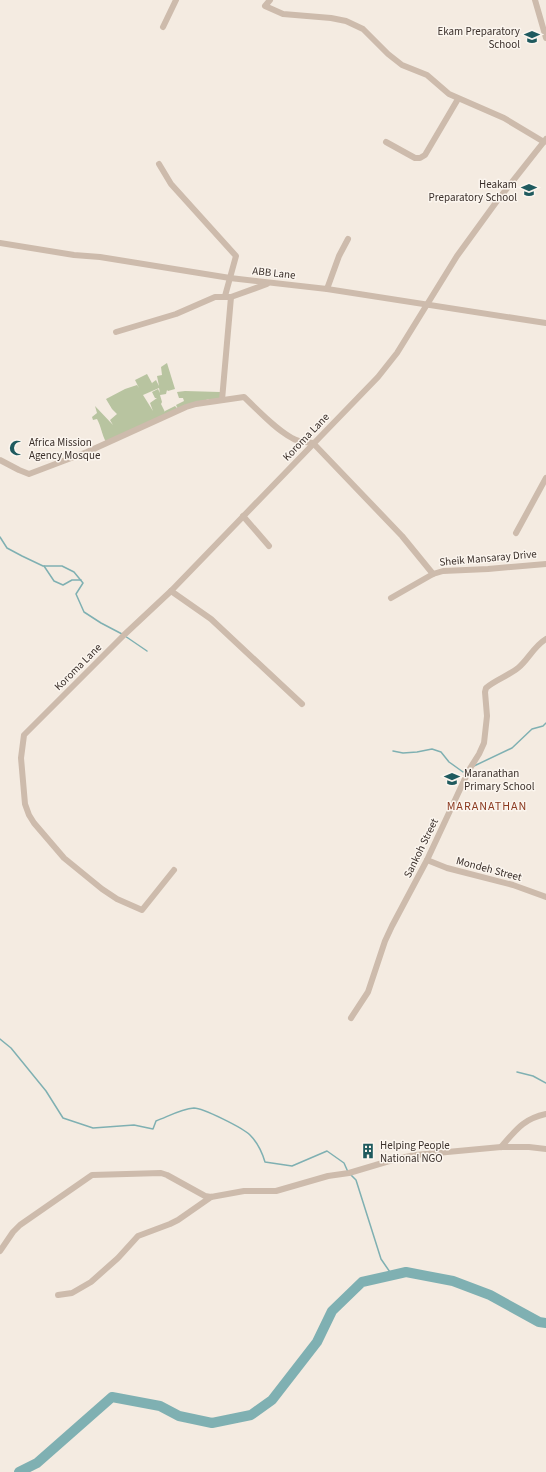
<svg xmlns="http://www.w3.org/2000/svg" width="546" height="1472" font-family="'Source Sans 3',sans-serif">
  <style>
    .green { fill: #b8c4a0; fill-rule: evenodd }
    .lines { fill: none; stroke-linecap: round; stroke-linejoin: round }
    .stream { stroke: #7fb0b2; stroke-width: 1.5 }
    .river { stroke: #7fb0b2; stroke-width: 10 }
    .minor { stroke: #cdbbac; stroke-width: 6 }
    .labels { text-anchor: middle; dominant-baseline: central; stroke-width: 3; stroke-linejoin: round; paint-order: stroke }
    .poi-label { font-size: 11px; fill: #3b302b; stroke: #fbf5ee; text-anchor: start }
    .street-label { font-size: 11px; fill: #3b302b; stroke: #fbf5ee }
    .neighbourhood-label { font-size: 12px; letter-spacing: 1px; fill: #8c3b22; stroke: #fbf5ee }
  </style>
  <rect width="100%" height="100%" fill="#f4ebe1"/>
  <g class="green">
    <path d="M167,363L175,389L168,391L167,390L166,394L160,395L162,402L161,404L165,412V411L175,406L178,409L106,442C102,435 101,426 97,419L93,420L92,417L97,413L95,406L113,425L110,420L117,414L112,409L106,399L125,389L137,385L139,388L135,380L147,374L153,385L152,383L156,380L159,386L157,376L162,375L161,367ZM159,388L160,393L158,389L152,392L155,398H157L150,403L153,411L143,395Z"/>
    <path d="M185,391L220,392V399H209L178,409L176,405L184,401L183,398H179L177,392Z"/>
  </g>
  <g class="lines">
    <g class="stream">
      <path d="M0,537L7,548L22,556L43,566H62L74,572L83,583L76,594L84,612L101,623L122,634"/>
      <path d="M44,566L54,581L63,585L72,580H81"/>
      <path d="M125,636L147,651"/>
      <path d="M393,751L403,753L417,752L432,749L441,752L449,762L463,772L466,771"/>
      <path d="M474,766L512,748L532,729L543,726L546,723"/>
      <path d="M0,1039L11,1048L46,1091L63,1118L93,1128L134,1125L153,1129L156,1121C169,1116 181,1109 194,1108C203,1108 243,1128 250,1135C257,1142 262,1152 265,1162L292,1166L327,1151L344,1163L348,1172"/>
      <path d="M517,1072L533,1076L546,1083"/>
      <path d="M351,1175L356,1180L381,1259L392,1275"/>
    </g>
    <path class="river" d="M19,1472L37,1463L112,1397L160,1406L179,1416L212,1423L251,1415L272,1400L317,1342L332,1311L362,1282L406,1272L453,1281L490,1295L539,1322L546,1323"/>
    <g class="minor">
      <path d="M270,0L265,6L283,14L331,18L346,21L363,29L388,54L402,65L427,75L449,94L504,118L544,142"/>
      <path d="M535,0L546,38"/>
      <path d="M163,27L176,0"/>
      <path d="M386,142L415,158H420L425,155L458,99"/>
      <path d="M159,164L171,184L236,256L225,296"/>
      <path d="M0,243L74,255L100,257L230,278L327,289L546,323"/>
      <path d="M327,289L339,256L348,239"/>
      <path d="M116,332L176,314L215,297H231L267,284"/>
      <path d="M222,400L231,297"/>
      <path d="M0,460L19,470L29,474L87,452L186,407L196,404L244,397C259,411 274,428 292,438C298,442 306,442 313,443L402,536L433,574"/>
      <path d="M243,516L269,546"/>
      <path d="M516,533L546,478"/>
      <path d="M171,591L211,619L302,704"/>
      <path d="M391,598L433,574L443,571L488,569L546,564"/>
      <path d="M427,860L447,868L513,885L546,897"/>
      <path d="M174,870L142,910L117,899L102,889L64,858L34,823L29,815L25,804L21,758L24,735L124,635L171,591L378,377L397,353L457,256L497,201L546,139"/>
      <path d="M351,1018L368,992L385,941L392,926L427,860L469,770L479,754L484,743L487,716L485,692L486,688C495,680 508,676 518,668C528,660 534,646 546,639"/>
      <path d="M501,1147C516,1130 523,1119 546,1114"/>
      <path d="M0,1251L13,1232L20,1225L92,1175L161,1173L167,1175L205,1196L211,1197L244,1191H276L328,1176L349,1173L396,1159L415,1155L501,1147H529L546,1149"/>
      <path d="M58,1295L72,1293L91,1282L118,1258L138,1236L170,1224L178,1220L211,1197"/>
    </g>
  </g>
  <defs>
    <g id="school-bare" transform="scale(1.2)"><path d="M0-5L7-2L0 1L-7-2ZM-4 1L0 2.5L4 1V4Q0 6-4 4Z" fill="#1f5a5e" stroke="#fbf5ee" stroke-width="2.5" paint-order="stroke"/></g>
    <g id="mosque-bare" transform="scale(1.2)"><path d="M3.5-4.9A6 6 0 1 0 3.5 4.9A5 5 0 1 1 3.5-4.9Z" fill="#1f5a5e" stroke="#fbf5ee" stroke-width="2.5" paint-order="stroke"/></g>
    <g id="building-bare" transform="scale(1.2)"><path d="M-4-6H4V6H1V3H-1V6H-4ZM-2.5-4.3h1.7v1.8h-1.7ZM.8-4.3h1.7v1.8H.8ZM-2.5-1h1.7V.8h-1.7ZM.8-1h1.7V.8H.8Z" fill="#1f5a5e" stroke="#fbf5ee" stroke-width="2.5" paint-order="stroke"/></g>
  </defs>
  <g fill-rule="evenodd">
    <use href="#school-bare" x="532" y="37"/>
    <use href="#school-bare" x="529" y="190"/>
    <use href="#mosque-bare" x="17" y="448"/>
    <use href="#school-bare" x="452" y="779"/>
    <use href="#building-bare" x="368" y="1151"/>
  </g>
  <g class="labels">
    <g class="poi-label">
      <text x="520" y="31" text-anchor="end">Ekam Preparatory<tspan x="520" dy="13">School</tspan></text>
      <text x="517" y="184" text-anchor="end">Heakam<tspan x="517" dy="13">Preparatory School</tspan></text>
      <text x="29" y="442">Africa Mission<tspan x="29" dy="13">Agency Mosque</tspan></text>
      <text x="464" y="773">Maranathan<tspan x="464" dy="13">Primary School</tspan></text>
      <text x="380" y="1145">Helping People<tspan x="380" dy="13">National NGO</tspan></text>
    </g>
    <g class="street-label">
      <text transform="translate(274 273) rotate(6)">ABB Lane</text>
      <text transform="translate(306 437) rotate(-46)">Koroma Lane</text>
      <text transform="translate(488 558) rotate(-5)">Sheik Mansaray Drive</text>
      <text transform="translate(78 667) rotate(-45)">Koroma Lane</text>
      <text transform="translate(421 848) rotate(-64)">Sankoh Street</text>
      <text transform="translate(489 869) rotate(15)">Mondeh Street</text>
    </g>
    <g class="neighbourhood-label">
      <text x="487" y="806">MARANATHAN</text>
    </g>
  </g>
</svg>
